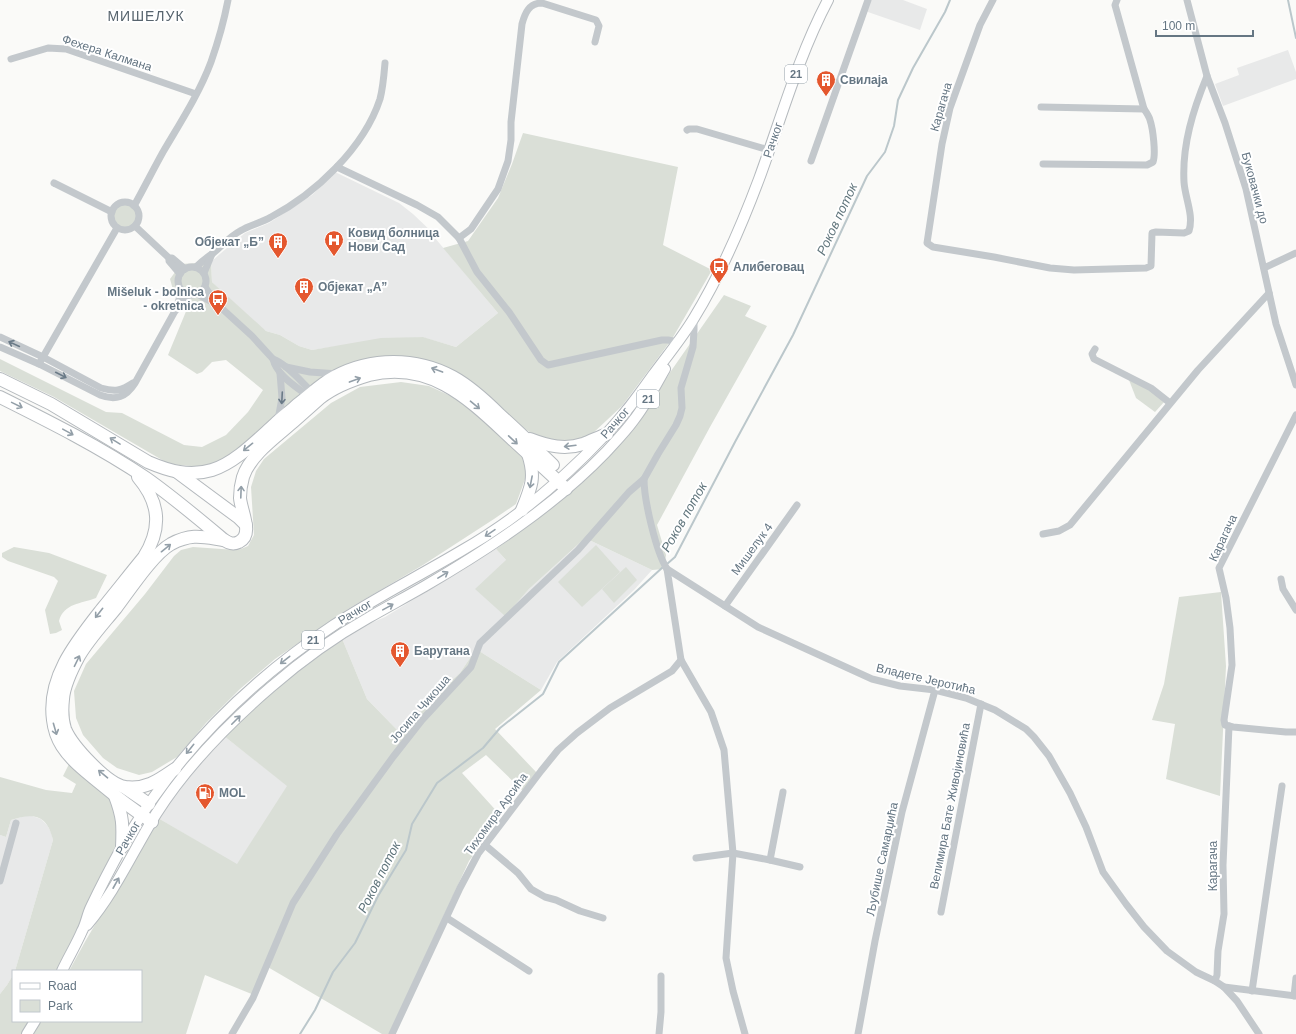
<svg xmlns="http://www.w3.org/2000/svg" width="1296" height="1034" font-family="Helvetica,sans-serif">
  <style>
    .built { fill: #e8e9e9 }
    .green { fill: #dadfd7 }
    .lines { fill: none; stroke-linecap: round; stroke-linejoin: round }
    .stream { stroke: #bbc7cb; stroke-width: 2 }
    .primary-casing { stroke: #b5babe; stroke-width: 12 }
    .highway-casing { stroke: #b4b9bd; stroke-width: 14 }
    .street { stroke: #c3c8cc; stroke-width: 7 }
    .primary { stroke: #fff; stroke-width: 10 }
    .highway { stroke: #fff; stroke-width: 12 }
    .oneway { stroke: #6a7a87 }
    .oneway2 { stroke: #939fa8 }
    .labels { text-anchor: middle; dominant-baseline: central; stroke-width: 4; stroke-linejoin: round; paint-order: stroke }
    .shield { fill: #fff; stroke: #939fa8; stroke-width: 1 }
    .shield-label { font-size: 11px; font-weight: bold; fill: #657683 }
    .street-label { font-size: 12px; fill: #657683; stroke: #fff }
    .poi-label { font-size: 12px; font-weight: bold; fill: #657683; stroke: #fff; text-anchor: start }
    .water-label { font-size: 13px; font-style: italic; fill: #60757c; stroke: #fff }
    .quarter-label { font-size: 14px; letter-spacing: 1px; fill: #57646e; stroke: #fff }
  </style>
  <rect width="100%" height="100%" fill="#fafaf8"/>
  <g class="built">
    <path d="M868,0H903L927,9L920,30L865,11Z"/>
    <path d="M1288,50L1296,72V79L1223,106L1215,84L1239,75L1237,68Z"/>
    <path d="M335,172L399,203L413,214L434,234L435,238L498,313L456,347L422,337L332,347L312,350L299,346L280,335L266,331L258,325L212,282L211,262L221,253L245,233L269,223L312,195Z"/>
    <path d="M585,538L652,570L634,590L557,662L541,690L476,649L460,673L433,697L402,735L367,699L341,636L385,617L496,549L506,560L505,615L529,589Z"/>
    <path d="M224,736L288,786L237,865L158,818L195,770Z"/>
    <path d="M25,816H32L41,819L47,825L51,832L53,840L15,971H13V975L7,985L0,994V835L6,837L11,820Z"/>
  </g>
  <g class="green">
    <path d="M523,133L678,167L663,245L712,270L672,339L622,406L592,434L572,441H553L537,437L519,425L497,404L463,376L426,361L350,364L320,378L293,400L241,448L221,461L201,467L169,464L54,397L0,371V359L106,412L122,413L184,445L202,447L226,435L248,412L263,390L226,360L212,362L202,372L197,374L168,355L187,309L175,297L170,279L181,264L211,262L212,282L266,331L280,335L299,346L312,350L381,338L423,337L456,347L498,313L443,248L468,241L498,198L512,164Z"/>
    <circle cx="125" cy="216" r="12"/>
    <path d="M724,295L751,306L745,316L767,326L710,427L657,525L666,555L664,569L652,570L585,538L529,589L505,616L475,589L506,560L496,549L534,521L571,491L636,425L671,371Z"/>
    <path d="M1129,380L1150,389L1165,401L1155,412L1136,398Z"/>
    <path d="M401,382L429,386L466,403L523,454L528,471L516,504L494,519L423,565L348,609L275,659L240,689L206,723L177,757L152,772L139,775L117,768L103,758L83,735L76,718L74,691L86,664L145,594L174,556L181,550L193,547L236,550L241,549L248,546L254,535L251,487L256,471L264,459L331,403L360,387Z"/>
    <path d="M596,545L620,572L582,607L558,582Z"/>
    <path d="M14,547L49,553L107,575L96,598C81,604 64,603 59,621L62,630L56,633L50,634L45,610L58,581L54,577L8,561L2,557V553Z"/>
    <path d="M626,567L637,580L614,603L602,589Z"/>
    <path d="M1221,592L1226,666L1220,796L1166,779L1175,724L1152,720L1164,684L1179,597Z"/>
    <path d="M341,636L367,699L402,735L433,697L460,673L476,649L541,690L495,729L537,773L523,791L486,755L462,773L501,816L469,861L389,1034H382L266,966L254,995L205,975L186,1034H32L41,1021H141V971H69L86,940L158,818L237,864L287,786L224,736L253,701Z"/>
    <path d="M70,762L112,799L119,816L116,847L103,879L87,908L58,971H15L53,840C47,814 33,813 11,820L6,837L0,835V777L46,790L72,793L76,784L63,776Z"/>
    <path d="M13,975V1021H31L23,1034H0V994L7,985Z"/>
  </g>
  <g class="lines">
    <g class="stream">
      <path d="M1288,0L1296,38"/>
      <path d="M667,564L675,557L735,442L793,335L867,176L885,152L894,126L898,100L913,68L945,12L950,0"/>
      <path d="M300,1034L315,1010L333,972L355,943L378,896L406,850L412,824L437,783L483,748L500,728L543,694L559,662L663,567"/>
    </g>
    <g class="primary-casing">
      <g id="primary">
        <path d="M87,925C115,892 133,851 156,814C186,767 229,723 271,687C301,661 334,637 368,618C387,607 406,597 425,586C490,548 554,506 606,452C615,442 625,432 633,421C646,405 655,386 665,369"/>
        <path d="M62,971C68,958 76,945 82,931C86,924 87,915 91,907C101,886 112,865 123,845C175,755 248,682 334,625C375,598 419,576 461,551C515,520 563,480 605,435C623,417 638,396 653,375C667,356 682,338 694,318C721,274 741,227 759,179C781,119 798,57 828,0"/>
        <path d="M27,1034L35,1021"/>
      </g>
    </g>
    <g class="highway-casing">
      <g id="highway">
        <path d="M0,379L51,404L148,462C169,471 189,477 212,470C235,463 257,440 275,424C282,417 291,411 298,404C310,395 321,384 334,377C371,357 416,357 453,377C471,387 486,401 500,415C518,431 535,448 553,465"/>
        <path d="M0,397C50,422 100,447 146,478C173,497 199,519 224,540C229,543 233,545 239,542C254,535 241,511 240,498C240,491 241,484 243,477C250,455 276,437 293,422C302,414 311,406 320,398C334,387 352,380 369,375C431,360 470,400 511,438C529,455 548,471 566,489"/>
        <path d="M530,439C548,446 565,450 583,444C591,441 599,437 607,434"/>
        <path d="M177,472L239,518L246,525"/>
        <path d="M138,477C160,503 162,528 144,557C130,574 116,592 102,609C77,641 47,677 53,720C54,729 57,738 62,746C71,760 83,769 96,780C114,795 132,809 152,822"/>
        <path d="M522,510C531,488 536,477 528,454"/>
        <path d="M175,769C159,780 146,790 125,787C107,784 72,746 65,729C62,720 62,708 63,699C64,685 72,669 79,656C89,639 103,624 116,608C129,591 153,554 171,544C192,533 203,537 224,540"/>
        <path d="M124,787L149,804"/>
        <path d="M115,796C123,817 123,825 122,847"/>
      </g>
    </g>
    <g class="street">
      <path d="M993,0L980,25L950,108L942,144L927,243L933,247L994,257L1050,268L1074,270L1146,268L1151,266L1152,233L1156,232L1184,233L1189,231C1194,215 1185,198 1184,182C1182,145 1193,110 1207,76"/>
      <path d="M1187,0L1207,76L1225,123L1246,189L1276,324L1296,385"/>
      <path d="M11,59L48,48L66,49L196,94"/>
      <path d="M1041,107L1144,109"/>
      <path d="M687,130L689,129H697L769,150"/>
      <path d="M811,161L868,0"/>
      <path d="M1043,164L1147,165L1153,162C1156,154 1153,129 1150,120C1149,116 1146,112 1144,109L1115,5L1117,0"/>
      <path d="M337,167L417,205L438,217L459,238L471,229L498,189L508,161L511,140V122L522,24C525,13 529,3 542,3L596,20L599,26L595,42"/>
      <path d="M54,183L112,212"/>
      <circle cx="125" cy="216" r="14"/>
      <path d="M134,206C144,188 153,170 163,152C180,123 199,94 211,62C218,42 224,21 228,0"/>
      <path d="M135,226L169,258H172L185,269"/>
      <path d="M459,238L477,272L509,312L541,360L548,365L662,340H668L678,342"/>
      <path d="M169,258V261L180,274"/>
      <path d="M196,267C201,262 206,258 212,254C222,246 229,237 240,231C250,225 261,223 271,217C315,194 364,148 380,99C383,88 384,75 385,63"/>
      <circle cx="192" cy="281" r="14"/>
      <path d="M1264,268L1296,253"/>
      <path d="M204,273L212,254"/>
      <path d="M205,287L217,304L252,336L273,359C286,363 303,384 314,394"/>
      <path d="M197,294L212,302L217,304"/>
      <path d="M176,310L189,294"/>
      <path d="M0,337L43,357L101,388C115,392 121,391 133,383"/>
      <path d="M0,347L39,364L100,395C116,401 126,397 135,383L175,311L182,291"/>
      <path d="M1095,349L1092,354L1094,359L1151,388L1170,403"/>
      <path d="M273,359C277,376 297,387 309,397"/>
      <path d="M39,364L117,228"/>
      <path d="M286,367L310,372L338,374"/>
      <path d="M1296,415L1219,568L1226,598L1230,628L1232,665L1224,720L1225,725L1233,727L1286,732H1296"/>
      <path d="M278,420L282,398L280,373"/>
      <path d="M644,479C644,500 656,552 667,569L681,660L711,712L724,750L733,853L726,958L733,991L745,1034"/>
      <path d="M1043,534L1059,531L1070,525L1198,370L1269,293"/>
      <path d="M667,569L758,627L872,679L900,686L935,690L966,698L995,710L1026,729L1034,737L1049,756L1070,793L1086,827L1103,872L1126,904L1144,927L1167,951L1196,972L1215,981L1224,987L1237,1001L1259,1034"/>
      <path d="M1281,579L1283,589L1296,610"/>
      <path d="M725,606L797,505"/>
      <path d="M485,845L518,873L531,889L545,897L556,900L580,911L603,918"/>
      <path d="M696,858L733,853L770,860L800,867"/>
      <path d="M770,860L783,792"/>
      <path d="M0,881L16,823"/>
      <path d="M941,912L981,704"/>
      <path d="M447,918L529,971"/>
      <path d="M1215,981L1217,975L1218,951L1224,914L1223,865L1229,726"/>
      <path d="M1224,987L1296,996"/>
      <path d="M1252,991L1282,786"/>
      <path d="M1294,996L1296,978"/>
      <path d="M232,1034L253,998L293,903L337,834L393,757L422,720L471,667L480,643L578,550L629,492L644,479L658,454L676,425L680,416L682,408L681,388L693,347L694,330V318"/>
      <path d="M392,1034L460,888L478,854L541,771L558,750L577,733L610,708L672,671L681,660"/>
      <path d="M659,1034L661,1012V976"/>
      <path d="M858,1034L875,941L902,812L935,690"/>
    </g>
    <use href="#primary" class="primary"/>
    <use href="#highway" class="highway"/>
  </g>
  <defs><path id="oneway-shaft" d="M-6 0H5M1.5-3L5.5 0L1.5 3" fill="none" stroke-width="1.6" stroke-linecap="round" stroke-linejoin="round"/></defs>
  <g class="oneway">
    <use href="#oneway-shaft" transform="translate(14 344) rotate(-155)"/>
    <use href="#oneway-shaft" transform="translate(61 375) rotate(27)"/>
    <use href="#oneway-shaft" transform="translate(282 398) rotate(93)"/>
  </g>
  <g class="oneway2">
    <use href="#oneway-shaft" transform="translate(437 370) rotate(-160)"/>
    <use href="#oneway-shaft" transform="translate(355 380) rotate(-20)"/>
    <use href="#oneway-shaft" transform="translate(17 405) rotate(26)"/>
    <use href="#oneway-shaft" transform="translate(475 405) rotate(40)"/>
    <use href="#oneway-shaft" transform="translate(68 432) rotate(29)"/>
    <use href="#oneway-shaft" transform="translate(513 440) rotate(43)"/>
    <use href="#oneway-shaft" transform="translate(115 441) rotate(-148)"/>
    <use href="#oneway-shaft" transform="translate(570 446) rotate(173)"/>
    <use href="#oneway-shaft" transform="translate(248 447) rotate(141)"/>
    <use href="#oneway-shaft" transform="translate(531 482) rotate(101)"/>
    <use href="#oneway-shaft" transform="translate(241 492) rotate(-88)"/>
    <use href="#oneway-shaft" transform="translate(490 533) rotate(146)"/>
    <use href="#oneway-shaft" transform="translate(166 548) rotate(-39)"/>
    <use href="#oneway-shaft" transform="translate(443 575) rotate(-31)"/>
    <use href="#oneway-shaft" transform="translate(388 607) rotate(-29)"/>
    <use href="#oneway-shaft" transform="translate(99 613) rotate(128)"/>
    <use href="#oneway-shaft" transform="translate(285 660) rotate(142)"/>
    <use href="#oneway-shaft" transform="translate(77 661) rotate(-64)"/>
    <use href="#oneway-shaft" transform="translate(236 720) rotate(-45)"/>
    <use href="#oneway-shaft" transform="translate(55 729) rotate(74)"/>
    <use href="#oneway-shaft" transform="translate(190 749) rotate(129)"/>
    <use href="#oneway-shaft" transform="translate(103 774) rotate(-140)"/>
    <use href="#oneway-shaft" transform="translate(116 883) rotate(-61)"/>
  </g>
  <defs>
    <g id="building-pin" transform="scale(1)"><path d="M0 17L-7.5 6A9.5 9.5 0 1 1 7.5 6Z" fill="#e4572e" stroke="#fff"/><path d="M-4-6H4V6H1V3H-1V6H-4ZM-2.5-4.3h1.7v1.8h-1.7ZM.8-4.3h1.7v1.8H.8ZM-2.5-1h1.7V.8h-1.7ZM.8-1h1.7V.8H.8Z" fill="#fff"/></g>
    <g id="hospital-pin" transform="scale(1)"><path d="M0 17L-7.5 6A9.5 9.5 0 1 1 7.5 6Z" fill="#e4572e" stroke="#fff"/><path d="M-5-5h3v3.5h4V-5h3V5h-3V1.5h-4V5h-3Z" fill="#fff"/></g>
    <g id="bus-pin" transform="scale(1)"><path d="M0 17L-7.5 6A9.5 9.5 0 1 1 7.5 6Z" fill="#e4572e" stroke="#fff"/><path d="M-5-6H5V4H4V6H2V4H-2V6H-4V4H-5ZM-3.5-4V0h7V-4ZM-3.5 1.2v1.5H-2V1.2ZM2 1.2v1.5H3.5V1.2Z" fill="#fff"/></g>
    <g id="fuel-pin" transform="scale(1)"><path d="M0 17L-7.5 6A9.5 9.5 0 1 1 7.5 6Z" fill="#e4572e" stroke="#fff"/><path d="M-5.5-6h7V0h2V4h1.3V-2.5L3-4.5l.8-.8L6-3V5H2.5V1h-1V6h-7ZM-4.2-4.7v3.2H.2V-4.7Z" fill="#fff"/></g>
  </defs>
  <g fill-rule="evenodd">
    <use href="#building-pin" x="826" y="80"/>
    <use href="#hospital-pin" x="334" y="240"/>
    <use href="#building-pin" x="278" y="242"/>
    <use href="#bus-pin" x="719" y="267"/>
    <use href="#building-pin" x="304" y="287"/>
    <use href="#bus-pin" x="218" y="299"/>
    <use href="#building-pin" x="400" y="651"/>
    <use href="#fuel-pin" x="205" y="793"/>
  </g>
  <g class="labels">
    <g class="shield">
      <rect x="785" y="65" width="22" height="18" rx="3"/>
      <rect x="637" y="390" width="22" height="18" rx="3"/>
      <rect x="302" y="631" width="22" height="18" rx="3"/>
    </g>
    <g class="shield-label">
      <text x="796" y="74">21</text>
      <text x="648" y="399">21</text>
      <text x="313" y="640">21</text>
    </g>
    <g class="street-label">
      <text transform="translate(107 53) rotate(18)">Фехера Калмана</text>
      <text transform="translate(941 107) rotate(-74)">Карагача</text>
      <text transform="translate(773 140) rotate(-71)">Рачког</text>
      <text transform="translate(1255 188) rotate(75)">Буковачки до</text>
      <text transform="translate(615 423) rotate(-49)">Рачког</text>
      <text transform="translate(1223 538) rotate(-65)">Карагача</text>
      <text transform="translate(752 549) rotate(-54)">Мишелук 4</text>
      <text transform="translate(355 612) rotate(-31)">Рачког</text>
      <text transform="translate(926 679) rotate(13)">Владете Јеротића</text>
      <text transform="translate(420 709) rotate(-49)">Јосипа Чикоша</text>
      <text transform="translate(950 806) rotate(-79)">Велимира Бате Живојиновића</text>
      <text transform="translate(496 814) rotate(-54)">Тихомира Арсића</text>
      <text transform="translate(128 838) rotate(-60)">Рачког</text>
      <text transform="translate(882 859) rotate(-78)">Љубише Самарџића</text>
      <text transform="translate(1213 866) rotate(-90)">Карагача</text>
    </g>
    <g class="poi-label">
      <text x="840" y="80">Свилаја</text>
      <text x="348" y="233">Ковид болница<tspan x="348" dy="14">Нови Сад</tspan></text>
      <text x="264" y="242" text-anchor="end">Објекат „Б”</text>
      <text x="733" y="267">Алибеговац</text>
      <text x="318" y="287">Објекат „А”</text>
      <text x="204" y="292" text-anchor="end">Mišeluk - bolnica<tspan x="204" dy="14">- okretnica</tspan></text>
      <text x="414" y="651">Барутана</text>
      <text x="219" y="793">MOL</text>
    </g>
    <g class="water-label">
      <text transform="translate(837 219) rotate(-65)">Роков поток</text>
      <text transform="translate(684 517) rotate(-60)">Роков поток</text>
      <text transform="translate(379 877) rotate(-63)">Роков поток</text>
    </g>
    <g class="quarter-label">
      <text x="146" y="16">МИШЕЛУК</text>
    </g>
  </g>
  <rect x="12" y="970" width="130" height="52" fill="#ffffff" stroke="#c1c8cd"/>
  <rect x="20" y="983" width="20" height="6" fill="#ffffff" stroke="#c1c8cd"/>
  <text x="48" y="990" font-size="12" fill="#657683">Road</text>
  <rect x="20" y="1000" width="20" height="12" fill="#dadfd7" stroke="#c1c8cd"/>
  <text x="48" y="1010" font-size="12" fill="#657683">Park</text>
  <path d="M1156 30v6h97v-6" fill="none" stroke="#657683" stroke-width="2"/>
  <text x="1162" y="30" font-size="12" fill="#657683" stroke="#ffffff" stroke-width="3" paint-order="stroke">100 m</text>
</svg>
